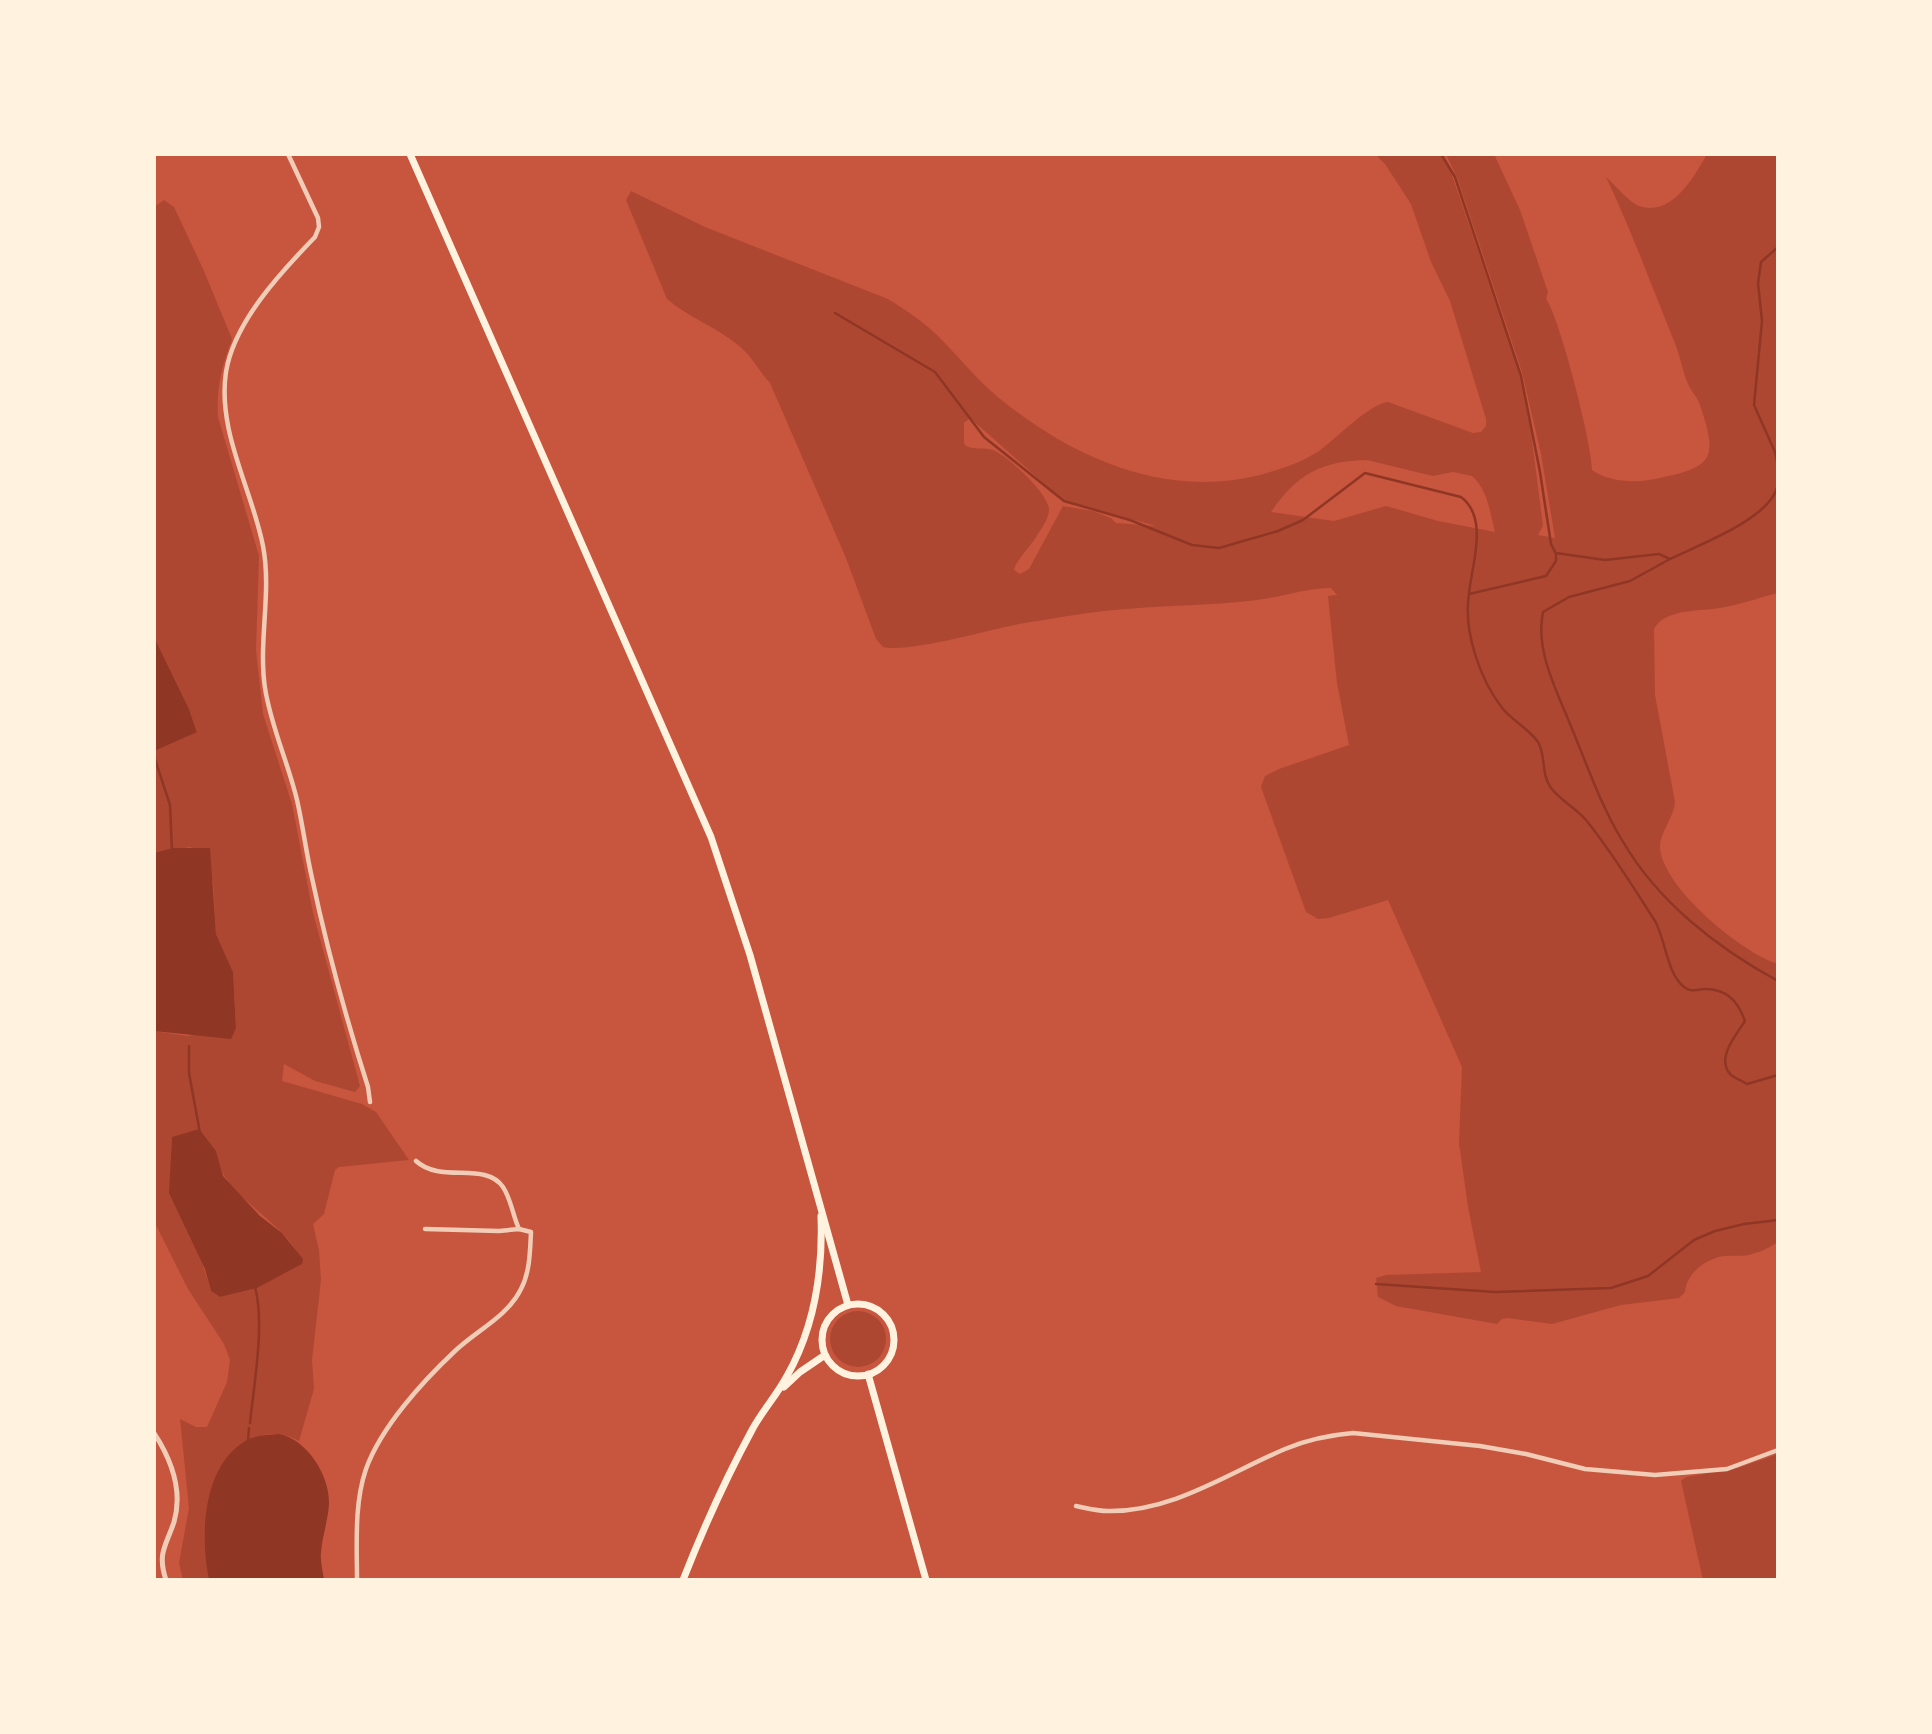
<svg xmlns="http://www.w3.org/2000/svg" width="1932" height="1734" font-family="'Nunito Sans',sans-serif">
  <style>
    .green { fill: #ae4732; fill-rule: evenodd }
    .water { fill: #8f3625 }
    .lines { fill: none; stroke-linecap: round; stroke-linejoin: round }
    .stream { stroke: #8f3625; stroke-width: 2.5 }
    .minor { stroke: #f1ccb7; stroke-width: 4.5 }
    .tertiary { stroke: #f1ccb7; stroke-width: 5 }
    .primary { stroke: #fff3e0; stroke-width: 7 }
  </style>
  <rect width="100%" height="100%" fill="#c8553d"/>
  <g class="green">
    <path d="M1375,154H1442L1451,172L1518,369L1527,401L1543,526L1538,535L1555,538L1541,454L1522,372L1458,180L1446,154H1494L1520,210L1548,292L1546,299C1559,315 1593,448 1592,470C1612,484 1641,483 1664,477C1677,474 1700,470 1707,457C1714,444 1704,418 1700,405C1697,397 1693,393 1689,386C1683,374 1681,359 1676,346C1653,289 1632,232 1606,177C1614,184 1630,203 1639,206C1672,217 1694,177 1707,154H1778V593C1760,597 1743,604 1725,607C1705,612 1665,607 1654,629L1655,695L1675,802C1674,818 1659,833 1660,848C1663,888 1742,953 1778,964V1242C1770,1247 1761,1252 1752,1254C1743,1257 1733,1255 1724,1256C1705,1259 1687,1273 1685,1292L1679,1298L1621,1305L1552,1324L1507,1318L1502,1319L1497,1324L1396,1306L1378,1297L1376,1278L1386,1275L1481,1272L1468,1207L1459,1143L1462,1067L1388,900L1329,918L1318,919L1306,912L1261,787L1265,776L1279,769L1349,745L1337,683L1328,596L1337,595L1331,588C1306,588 1282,597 1257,600C1209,606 1162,605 1114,610C1082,613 1050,619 1019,624C988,630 908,653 883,647L876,639L846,558L770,383C758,370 753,357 738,345C716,327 688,317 667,299L626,200L631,191L705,227L888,299C906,310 924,322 939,337C959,357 977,380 999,398C1072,458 1165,499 1260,475C1281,469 1301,463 1319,451C1337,438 1369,404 1388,402L1473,433L1481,432L1486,426V419L1450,301L1431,262L1411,204L1385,164ZM970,418L1058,496L1069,502L1156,526L1116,523L1111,518L1093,511L1063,506L1029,569L1020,574L1014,570C1016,560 1032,545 1038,534C1043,526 1049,518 1049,509C1048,493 1008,456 993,450C984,447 975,450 966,446L964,443V423ZM1367,460L1433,476L1453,472L1472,476C1488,490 1490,513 1495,532L1438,521L1386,506L1334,521L1271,512C1297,474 1321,461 1367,460Z"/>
    <path d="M164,200L174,207L204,271L232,339C222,367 216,387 218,417L259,556L256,650L263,714L292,804L313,913L360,1086L355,1092L315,1081L284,1064L282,1081L362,1104L376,1112L409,1160L339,1167L335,1170L324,1214L313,1224L319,1250L321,1280L312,1360L314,1389L299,1441C286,1433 271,1432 257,1437C240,1442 225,1456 218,1473C215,1481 214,1491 213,1499C207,1529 203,1550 209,1580H183L179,1563L189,1508L180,1419L196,1427H207L227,1382L230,1360L224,1344L188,1289L154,1221V1031L188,1036L236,1027L233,972L216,934L213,882L191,847L154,853V751L197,731L189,709L154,637V207ZM172,1137L216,1151C218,1159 220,1170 225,1177C245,1207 294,1232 302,1264L257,1288L220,1297L211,1291L171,1163Z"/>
    <circle cx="858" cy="1339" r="28"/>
    <path d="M1778,1454V1580H1703L1681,1481L1686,1477L1738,1468Z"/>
  </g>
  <g class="water">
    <path d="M154,637L189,709L197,732L154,751Z"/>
    <path d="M173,848H210L216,934L233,972L236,1028L231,1039L154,1031V853Z"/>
    <path d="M199,1129L216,1151L223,1176L260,1216L282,1233L303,1259L302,1264L257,1288L220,1297L211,1291L205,1269L169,1193L172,1137Z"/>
    <path d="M279,1434C307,1439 330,1476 329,1504C328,1521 322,1537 321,1553C320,1562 323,1571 324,1580H209C200,1536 202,1465 247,1440C256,1435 268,1435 279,1434Z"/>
  </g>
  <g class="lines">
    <g class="stream">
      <path d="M1441,154L1455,177L1521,376L1540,472L1551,544L1555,552"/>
      <path d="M1778,247L1761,262L1758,283L1762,321L1754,405L1775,452L1778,466"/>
      <path d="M835,313L935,372L984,437L1064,501L1130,520L1192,545L1219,548L1278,531L1303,520L1365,473L1461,497C1489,518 1472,564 1469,593"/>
      <path d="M1778,484C1773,518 1698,545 1670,559L1659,554L1605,560L1556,553V561L1546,576L1469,594C1463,631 1480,680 1503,709C1513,721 1529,729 1538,742C1546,755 1541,775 1551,788C1560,800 1576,808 1586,820C1612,852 1633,887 1655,921C1666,941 1667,974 1684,987C1691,993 1697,989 1705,989C1728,989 1738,1002 1745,1021C1736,1035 1715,1059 1731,1075C1735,1078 1742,1081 1747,1084L1778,1075"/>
      <path d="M1670,559L1630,581L1569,597L1543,612C1535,650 1556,689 1570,724C1586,762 1600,804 1622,840C1657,901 1717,948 1778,981"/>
      <path d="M154,756L170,805L172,852"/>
      <path d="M189,1046V1073L200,1133"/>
      <path d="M1376,1284L1495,1292L1611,1288L1648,1276L1694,1240L1715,1231L1744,1224L1778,1220"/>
      <path d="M250,1423C254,1384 265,1324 255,1287"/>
      <path d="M248,1442L249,1428"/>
    </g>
    <g class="minor">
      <path d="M288,154L318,218L319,227L315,237C281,272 234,322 226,372C217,432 252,489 263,546C272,593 258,641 265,688C271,727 288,762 297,800C303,826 306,852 312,878C327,949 346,1018 368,1087L370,1102"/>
      <path d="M416,1161C441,1184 485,1161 503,1187C511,1199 513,1216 519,1229"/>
      <path d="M1076,1506C1086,1508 1098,1511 1108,1511C1173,1512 1228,1473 1285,1449C1306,1440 1330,1435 1353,1433L1480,1446L1526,1454L1585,1469L1655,1475L1727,1469L1778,1450"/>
      <path d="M357,1580C357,1544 354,1504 366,1469C381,1427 423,1381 455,1351C476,1331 508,1316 521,1289C530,1272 530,1251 531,1232L519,1229L499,1231L425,1229"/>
    </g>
    <path class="tertiary" d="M154,1433C171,1459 183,1491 174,1522C166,1546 157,1553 166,1580"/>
    <g class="primary">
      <path d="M410,154L711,837L750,955L848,1305"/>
      <circle cx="858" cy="1340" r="36"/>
      <path d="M868,1374L926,1580"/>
      <path d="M784,1387L800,1372L825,1355"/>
      <path d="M683,1580C703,1529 726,1478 752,1430C762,1411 777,1395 787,1376C814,1328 823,1271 821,1216"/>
    </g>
  </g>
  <rect width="1932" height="1734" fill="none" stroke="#fff3e0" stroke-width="312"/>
</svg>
